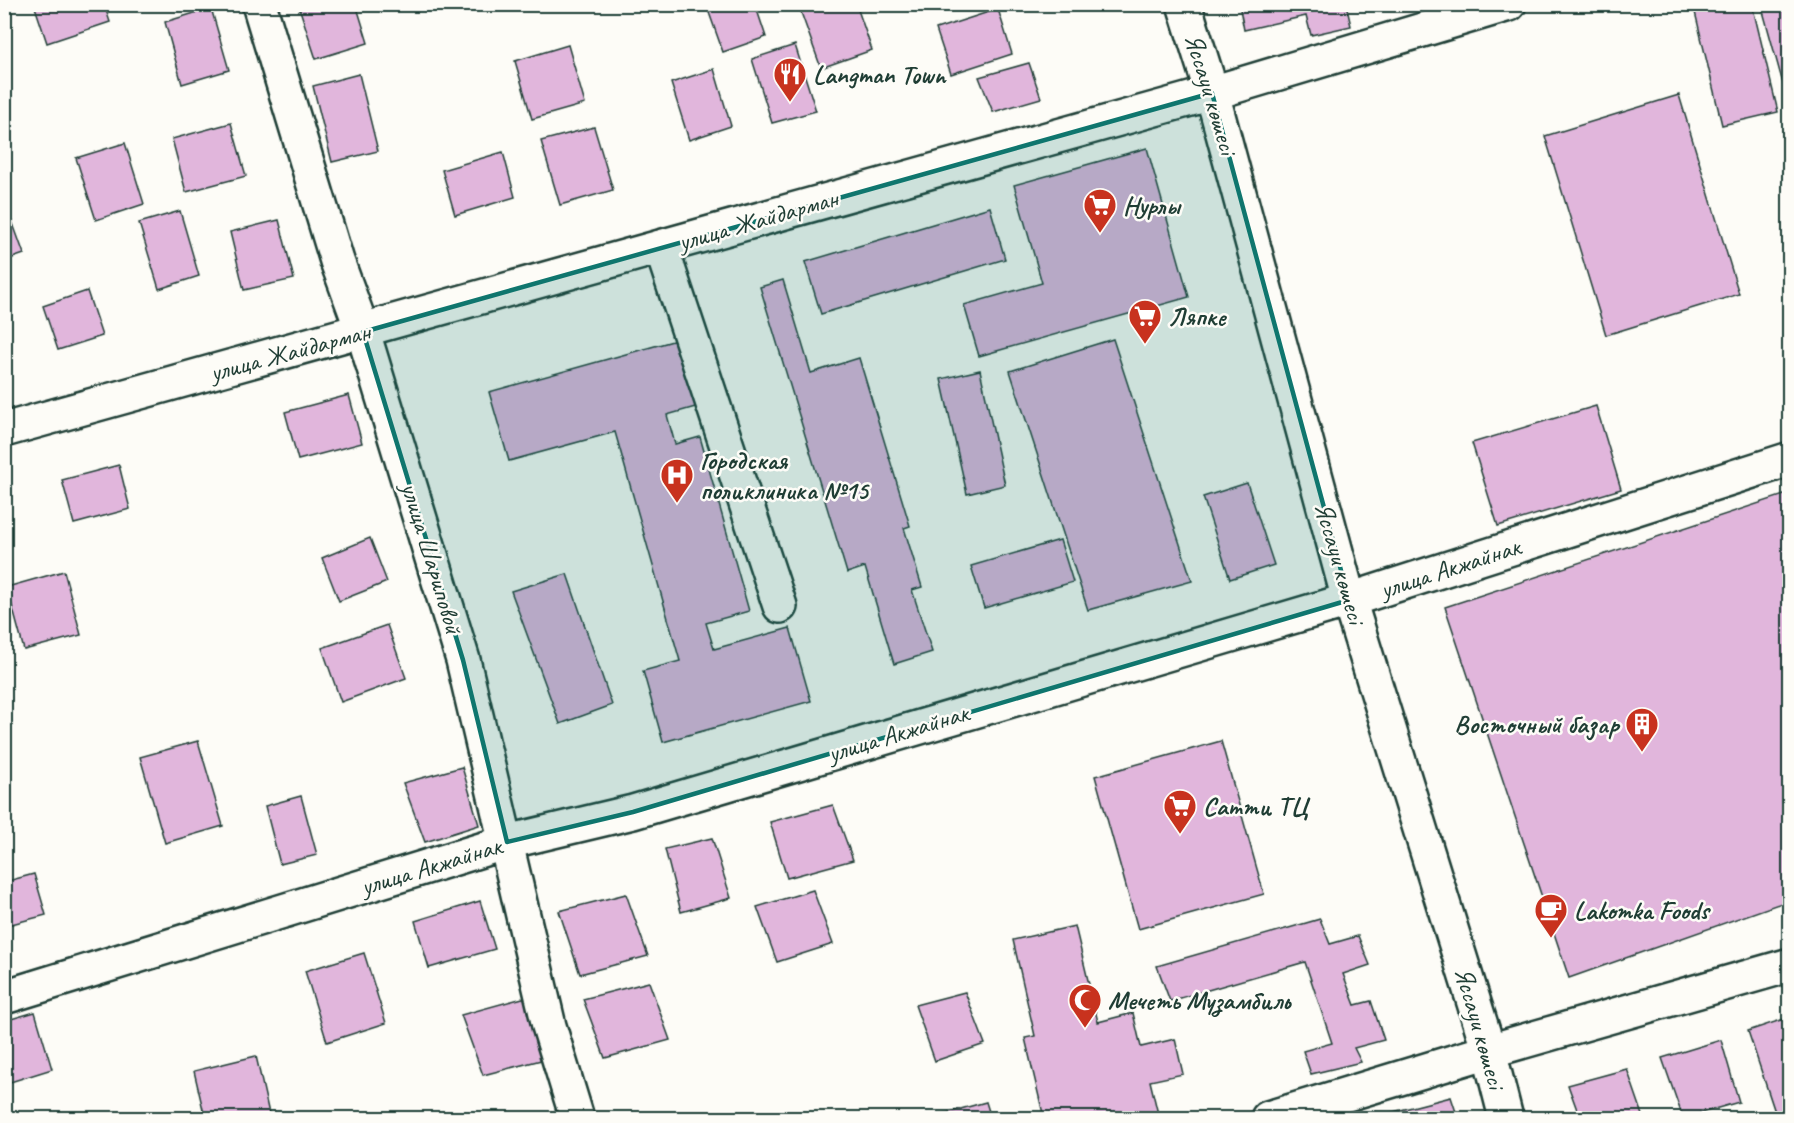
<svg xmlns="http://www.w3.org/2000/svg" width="1794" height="1123" font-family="Caveat,sans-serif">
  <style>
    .building { fill: #e1b6dc; stroke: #1f3d34; stroke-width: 1.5 }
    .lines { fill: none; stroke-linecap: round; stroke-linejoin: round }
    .minor-casing { stroke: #1f3d34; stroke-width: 38 }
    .major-casing { stroke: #1f3d34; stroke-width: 38 }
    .minor { stroke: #fdfcf7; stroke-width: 33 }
    .major { stroke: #fdfcf7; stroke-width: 33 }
    .marked { fill: #0f766e; fill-opacity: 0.2; stroke: #0f766e; stroke-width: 4.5; stroke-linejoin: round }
    .labels { text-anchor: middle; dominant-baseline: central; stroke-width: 5; stroke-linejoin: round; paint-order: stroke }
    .poi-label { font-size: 26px; font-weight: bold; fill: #1f3d34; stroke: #fdfcf7; text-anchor: start }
    .street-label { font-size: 26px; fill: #1f3d34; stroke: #fdfcf7 }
  </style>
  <rect width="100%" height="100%" fill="#fdfcf7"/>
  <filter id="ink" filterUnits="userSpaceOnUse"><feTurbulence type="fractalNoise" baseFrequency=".0167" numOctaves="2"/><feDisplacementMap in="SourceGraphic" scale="12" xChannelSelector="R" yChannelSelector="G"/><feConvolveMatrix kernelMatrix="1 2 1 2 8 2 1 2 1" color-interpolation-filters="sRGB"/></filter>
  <g filter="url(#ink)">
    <g class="building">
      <path d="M34,4H104L110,22L47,43Z"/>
      <path d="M298,4H356L368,43L316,59Z"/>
      <path d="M706,4H755L766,37L723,52Z"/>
      <path d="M798,4H856L872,50L821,68Z"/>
      <path d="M1239,4H1346L1351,26L1311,35L1306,16L1244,30Z"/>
      <path d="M1726,4H1752L1778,112L1722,125L1695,12Z"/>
      <path d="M1761,4H1790V109Z"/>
      <path d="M211,8L229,70L182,84L165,22Z"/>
      <path d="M998,9L1012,54L951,74L936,29Z"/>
      <path d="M568,45L585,104L532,119L515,61Z"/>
      <path d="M795,45L816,111L772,123L752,59Z"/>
      <path d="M1029,63L1041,98L993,112L979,77Z"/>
      <path d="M714,69L731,126L689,140L671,83Z"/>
      <path d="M359,74L378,151L332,162L313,86Z"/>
      <path d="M1679,95L1739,294L1606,335L1545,136Z"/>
      <path d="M231,123L246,176L186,192L172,139Z"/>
      <path d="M594,127L613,190L560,205L541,141Z"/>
      <path d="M125,143L144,204L96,220L76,158Z"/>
      <path d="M1147,148L1189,297L979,356L964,305L1042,283L1014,185Z"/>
      <path d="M503,152L515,197L455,215L442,170Z"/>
      <path d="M4,199L24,254L4,261Z"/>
      <path d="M990,207L1005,259L821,314L805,262Z"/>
      <path d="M180,211L199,276L159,289L139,223Z"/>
      <path d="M279,220L294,279L244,290L230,232Z"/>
      <path d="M783,280L811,373L859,358L910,526L904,528L922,587L912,590L932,652L894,664L865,567L847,573L760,287Z"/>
      <path d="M87,291L102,336L58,350L43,306Z"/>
      <path d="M680,339L699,406L667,415L675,444L700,437L749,611L706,623L714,649L790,628L811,701L663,742L643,671L680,661L615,432L509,461L489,392Z"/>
      <path d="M1113,339L1192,581L1088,610L1010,371Z"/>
      <path d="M980,370L1005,485L967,494L941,379Z"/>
      <path d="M349,395L362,443L298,460L285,412Z"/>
      <path d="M1596,406L1621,489L1498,526L1472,443Z"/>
      <path d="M119,465L130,509L74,524L62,480Z"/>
      <path d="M1247,483L1274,565L1230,579L1203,497Z"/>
      <path d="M1790,493V900L1569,978L1445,607Z"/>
      <path d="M370,538L387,582L339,601L322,558Z"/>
      <path d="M1060,540L1073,582L984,608L971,566Z"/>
      <path d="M64,571L81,635L24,650L7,587Z"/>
      <path d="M567,574L612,705L560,724L511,591Z"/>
      <path d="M387,625L406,678L341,702L322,648Z"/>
      <path d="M198,741L223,826L165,843L140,757Z"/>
      <path d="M1221,741L1264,894L1138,929L1095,776Z"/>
      <path d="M462,767L479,825L425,842L403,783Z"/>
      <path d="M301,796L317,855L280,864L265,806Z"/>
      <path d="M833,805L853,860L787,878L770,822Z"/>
      <path d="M712,838L731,898L681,912L665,849Z"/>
      <path d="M34,874L46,915L4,926V882Z"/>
      <path d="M813,890L833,944L777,962L757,907Z"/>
      <path d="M626,894L648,956L580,974L559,911Z"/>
      <path d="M480,901L495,949L429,968L415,921Z"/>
      <path d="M1320,919L1330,944L1358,936L1370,965L1343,974L1355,1005L1371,1001L1384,1040L1354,1048L1361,1062L1311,1074L1303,1051L1332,1043L1305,962L1170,1001L1157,966Z"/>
      <path d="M1075,926L1098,1022L1133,1013L1141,1047L1175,1039L1183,1074L1150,1081L1159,1118H1044L1025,1038L1035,1036L1013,940Z"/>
      <path d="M364,953L386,1023L327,1042L305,971Z"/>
      <path d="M649,982L670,1040L605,1058L583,999Z"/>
      <path d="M965,992L985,1044L935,1061L915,1005Z"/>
      <path d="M530,996L549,1058L483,1075L461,1015Z"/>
      <path d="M35,1012L52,1069L4,1084V1021Z"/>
      <path d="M1790,1017V1115L1777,1118L1748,1031Z"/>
      <path d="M1721,1040L1739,1102L1683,1118L1662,1058Z"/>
      <path d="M256,1056L270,1118H205L194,1071Z"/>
      <path d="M1627,1069L1644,1118H1580L1568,1085Z"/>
      <path d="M1451,1097L1458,1118H1370Z"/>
      <path d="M986,1102L991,1118H928Z"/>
    </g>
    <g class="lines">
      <g class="minor-casing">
        <g id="minor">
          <path d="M259,4L337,261L363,332L463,660L549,1026L577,1118"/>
          <path d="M661,247L780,606"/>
          <path d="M4,430L1212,93L1509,4"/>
          <path d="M4,997L507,842L633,812L1349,600L1790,459"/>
          <path d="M1268,1118L1489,1051L1790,965"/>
        </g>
      </g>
      <g class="major-casing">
        <path id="major" d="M1184,4L1212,93L1349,600L1489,1051L1506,1118"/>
      </g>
      <use href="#minor" class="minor"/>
      <use href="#major" class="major"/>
    </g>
  </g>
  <path class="marked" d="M1212,93L1349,600L633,812L507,842L463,660L363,332Z"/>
  <defs>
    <g id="restaurant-pin" transform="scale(1.725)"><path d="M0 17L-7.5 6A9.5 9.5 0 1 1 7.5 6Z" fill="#c8321e" stroke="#fdfcf7"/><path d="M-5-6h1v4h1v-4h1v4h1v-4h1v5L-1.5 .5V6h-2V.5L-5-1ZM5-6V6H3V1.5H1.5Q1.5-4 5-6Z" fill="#fff"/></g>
    <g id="supermarket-pin" transform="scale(1.725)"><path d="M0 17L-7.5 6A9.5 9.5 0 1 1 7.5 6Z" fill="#c8321e" stroke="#fdfcf7"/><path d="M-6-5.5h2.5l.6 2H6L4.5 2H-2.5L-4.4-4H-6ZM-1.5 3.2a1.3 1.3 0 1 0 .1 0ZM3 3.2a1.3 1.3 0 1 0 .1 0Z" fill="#fff"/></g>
    <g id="hospital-pin" transform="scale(1.725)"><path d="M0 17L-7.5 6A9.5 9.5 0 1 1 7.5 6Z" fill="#c8321e" stroke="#fdfcf7"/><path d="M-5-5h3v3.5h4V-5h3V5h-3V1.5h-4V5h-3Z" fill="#fff"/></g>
    <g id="building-pin" transform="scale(1.725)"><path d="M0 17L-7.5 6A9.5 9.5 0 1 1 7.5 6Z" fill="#c8321e" stroke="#fdfcf7"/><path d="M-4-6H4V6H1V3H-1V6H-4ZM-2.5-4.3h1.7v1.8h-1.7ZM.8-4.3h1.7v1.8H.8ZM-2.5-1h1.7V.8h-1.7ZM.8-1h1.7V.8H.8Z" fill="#fff"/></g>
    <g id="cafe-pin" transform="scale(1.725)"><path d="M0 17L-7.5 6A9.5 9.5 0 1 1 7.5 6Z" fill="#c8321e" stroke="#fdfcf7"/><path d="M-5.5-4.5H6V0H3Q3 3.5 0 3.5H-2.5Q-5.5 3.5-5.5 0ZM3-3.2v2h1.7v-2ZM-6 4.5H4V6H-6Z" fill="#fff"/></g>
    <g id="mosque-pin" transform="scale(1.725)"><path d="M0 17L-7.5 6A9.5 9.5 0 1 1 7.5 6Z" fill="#c8321e" stroke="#fdfcf7"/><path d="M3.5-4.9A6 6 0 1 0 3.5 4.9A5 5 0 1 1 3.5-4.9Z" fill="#fff"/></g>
  </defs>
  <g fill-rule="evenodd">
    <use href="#restaurant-pin" x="790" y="74"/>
    <use href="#supermarket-pin" x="1100" y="205"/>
    <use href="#supermarket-pin" x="1145" y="316"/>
    <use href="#hospital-pin" x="677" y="475"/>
    <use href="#building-pin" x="1642" y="724"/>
    <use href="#supermarket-pin" x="1180" y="806"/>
    <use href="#cafe-pin" x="1551" y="910"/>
    <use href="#mosque-pin" x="1085" y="1000"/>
  </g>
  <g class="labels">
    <g class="poi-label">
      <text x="813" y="74">Langman Town</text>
      <text x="1123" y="205">Нурлы</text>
      <text x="1168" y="316">Ляпке</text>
      <text x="700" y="460">Городская<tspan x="700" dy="30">поликлиника №15</tspan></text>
      <text x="1619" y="724" text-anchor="end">Восточный базар</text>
      <text x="1203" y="806">Сатти ТЦ</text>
      <text x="1574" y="910">Lakomka Foods</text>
      <text x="1108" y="1000">Мечеть Музамбиль</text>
    </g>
    <g class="street-label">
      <text transform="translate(1211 94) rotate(73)">Яссауи көшесі</text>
      <text transform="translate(758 220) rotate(-16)">улица Жайдарман</text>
      <text transform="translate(290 352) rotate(-15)">улица Жайдарман</text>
      <text transform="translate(432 558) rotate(73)">улица Шариповой</text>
      <text transform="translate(1340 563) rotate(74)">Яссауи көшесі</text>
      <text transform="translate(1450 568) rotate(-18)">улица Акжайнак</text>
      <text transform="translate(898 733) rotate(-17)">улица Акжайнак</text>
      <text transform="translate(431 866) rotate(-17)">улица Акжайнак</text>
      <text transform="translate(1480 1028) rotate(74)">Яссауи көшесі</text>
    </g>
  </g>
  <rect width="1794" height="1123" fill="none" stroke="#fdfcf7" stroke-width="24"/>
  <rect x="12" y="12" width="1770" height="1099" fill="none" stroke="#1f3d34" stroke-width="2" filter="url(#ink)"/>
</svg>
